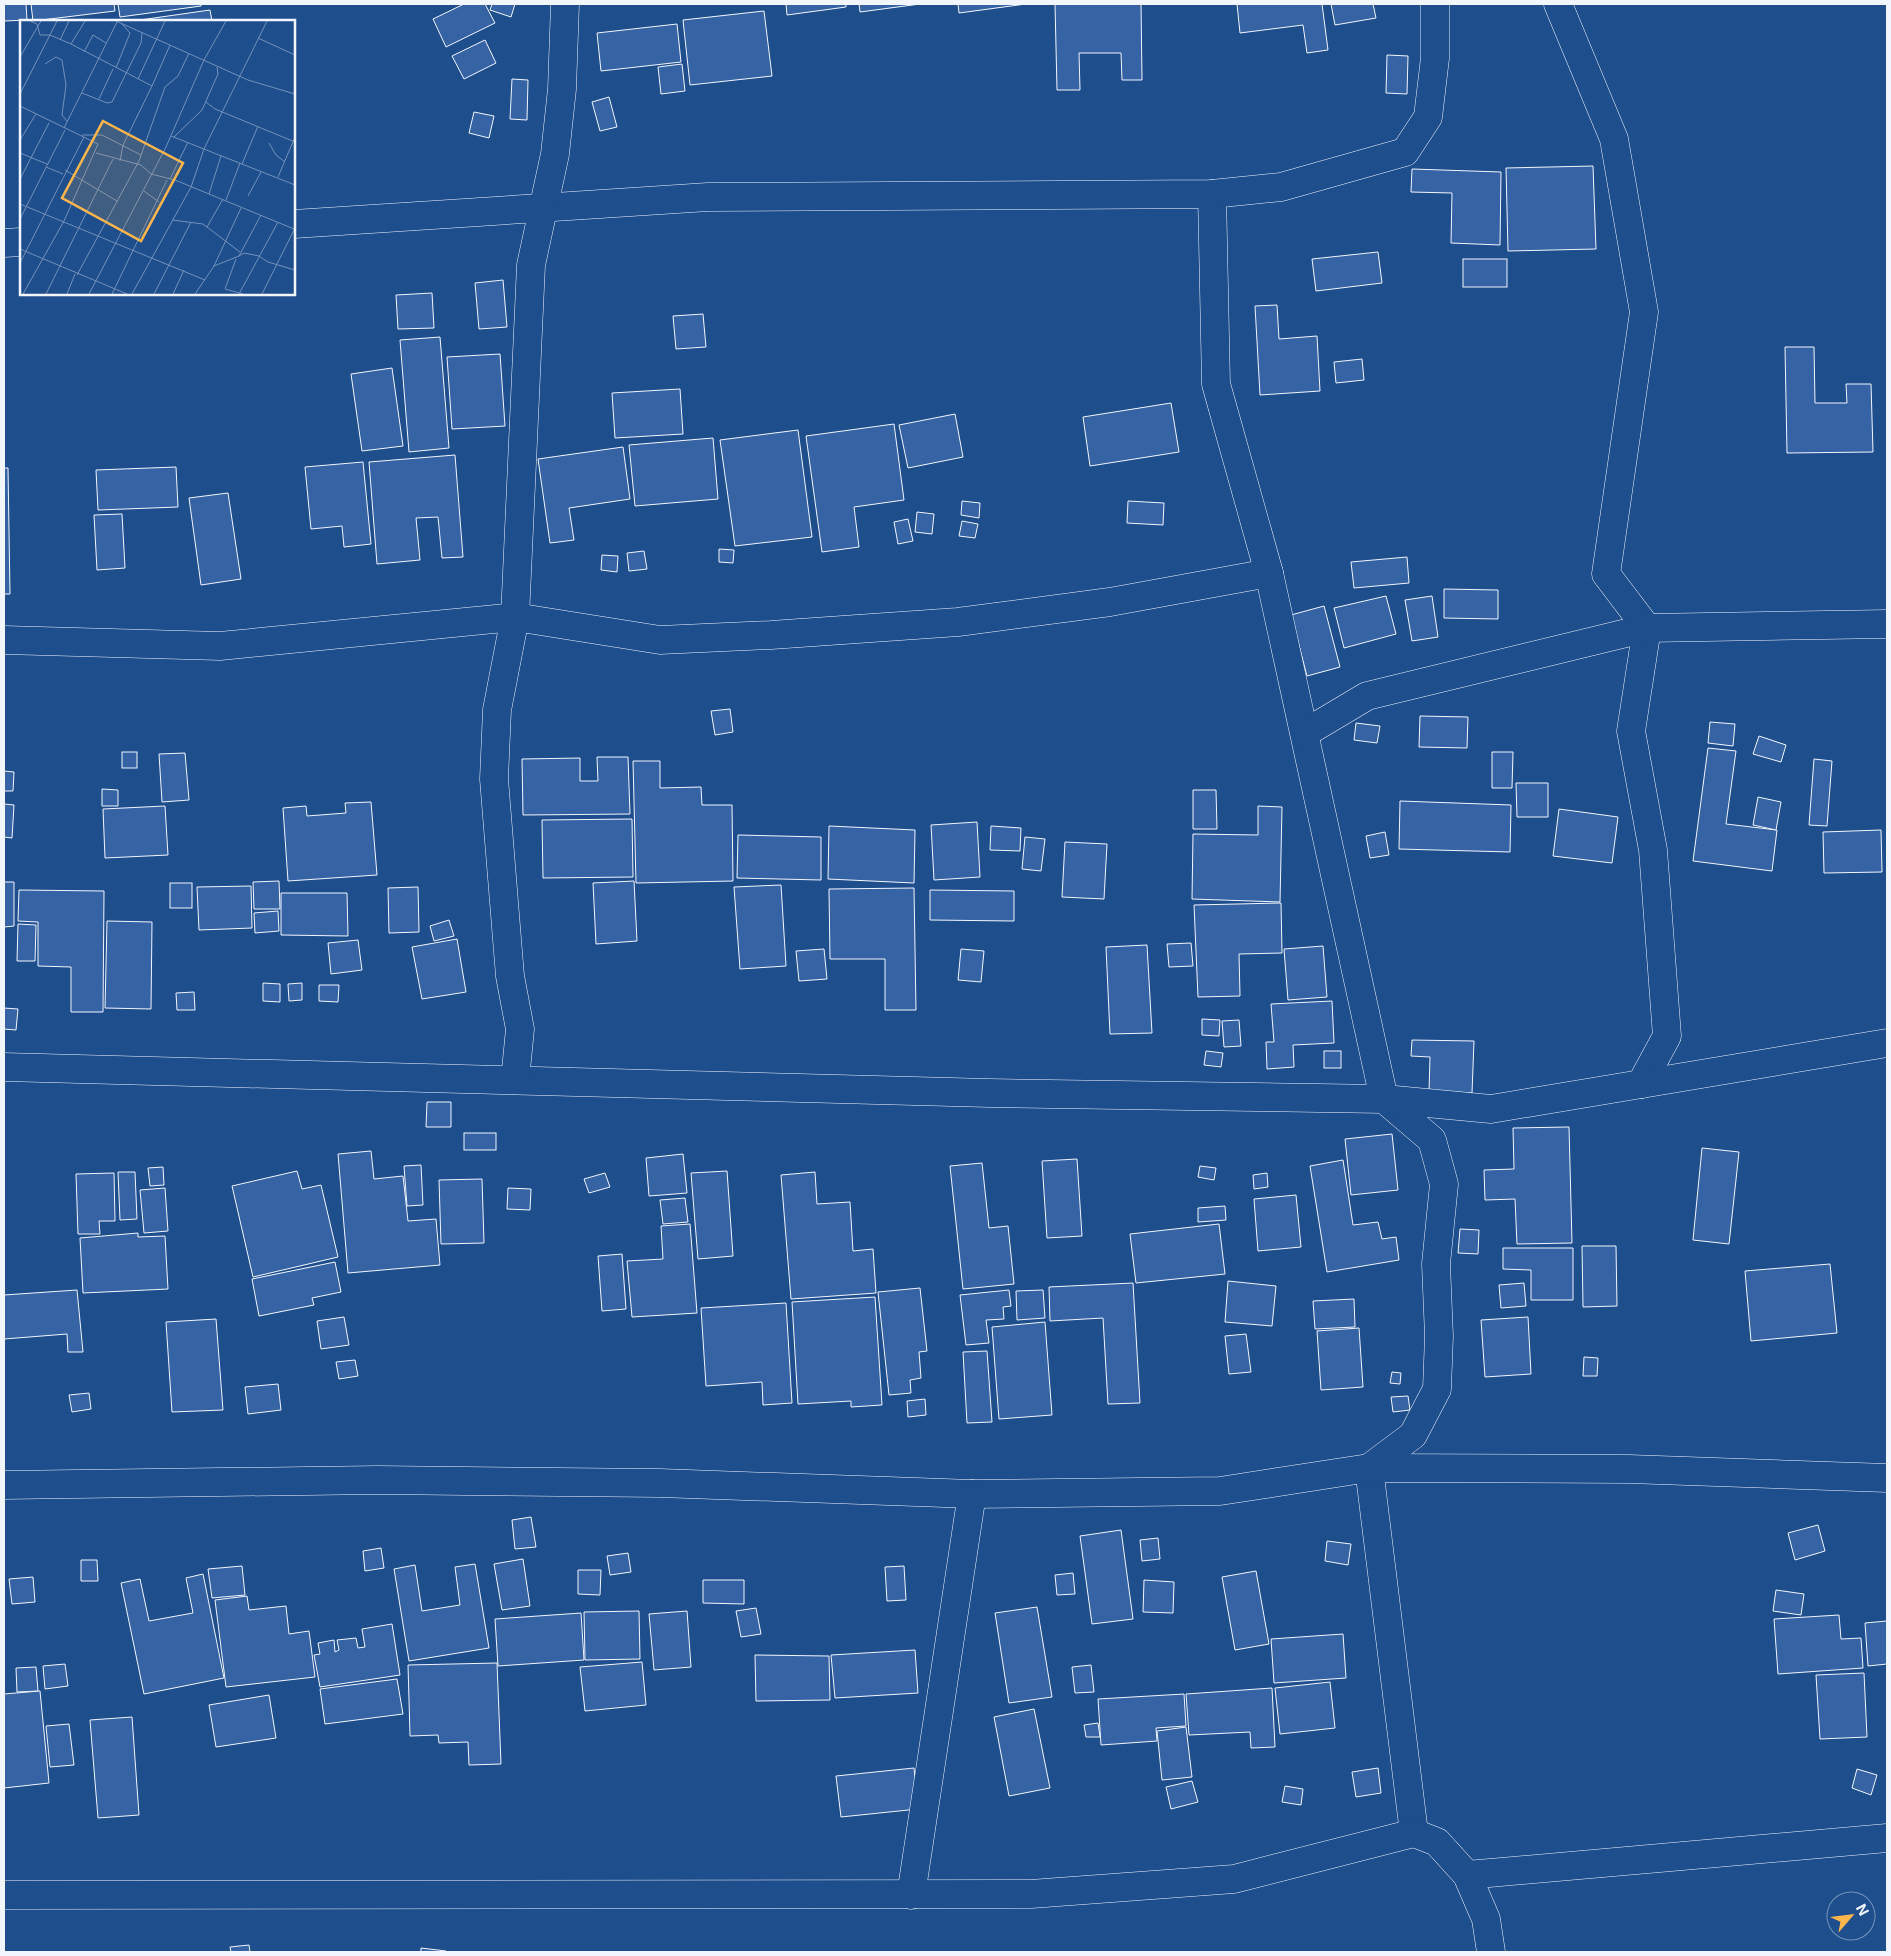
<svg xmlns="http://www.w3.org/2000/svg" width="1891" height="1956" font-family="Inter,sans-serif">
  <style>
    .building { fill: #3563a3; stroke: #f2f6ff }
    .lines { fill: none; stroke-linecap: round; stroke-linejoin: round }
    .street-casing { stroke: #f2f6ff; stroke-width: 29 }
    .street { stroke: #1f4e8c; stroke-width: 28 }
    .inset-road { fill: none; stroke: #7391ba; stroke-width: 1 }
    .view { fill: #ffb74d; fill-opacity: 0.15; stroke: #ffb74d; stroke-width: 2.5 }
    .inset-edge { fill: none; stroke: #f2f6ff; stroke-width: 2.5 }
  </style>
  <rect width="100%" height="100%" fill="#1f4e8c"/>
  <g class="building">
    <path d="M4,4H26L27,20L4,21Z"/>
    <path d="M31,4H114L115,11L33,21Z"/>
    <path d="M118,4H201V6L120,17Z"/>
    <path d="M464,4H485L495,23L446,47L433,19Z"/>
    <path d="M492,4H515L511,17L490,10Z"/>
    <path d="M786,4H846V7L787,15Z"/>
    <path d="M859,4H920L860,12Z"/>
    <path d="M958,4H1026L959,13Z"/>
    <path d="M1055,4H1141L1142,80H1122L1121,53H1079L1080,90H1057Z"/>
    <path d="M1237,4H1322L1328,50L1307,53L1303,25L1240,33Z"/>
    <path d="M1331,4H1373L1376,18L1335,25Z"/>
    <path d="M210,10L212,21H133Z"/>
    <path d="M764,11L772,76L690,85L683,20Z"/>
    <path d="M677,24L681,62L601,71L597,33Z"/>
    <path d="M485,40L496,63L464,79L452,56Z"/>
    <path d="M1387,55L1408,56L1407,94L1386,93Z"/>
    <path d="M682,64L685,91L661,94L658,67Z"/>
    <path d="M512,79L528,80L527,120L510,119Z"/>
    <path d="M609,97L617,127L600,131L592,102Z"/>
    <path d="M474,112L494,116L489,138L469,133Z"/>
    <path d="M1593,166L1596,249L1508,251L1506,168Z"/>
    <path d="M1412,169L1501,172L1500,245L1451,243L1452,193L1411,192Z"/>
    <path d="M1378,252L1382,283L1316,291L1312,259Z"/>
    <rect x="1463" y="259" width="44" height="28"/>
    <path d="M503,280L507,327L479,329L475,283Z"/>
    <path d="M432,293L434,328L398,329L396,295Z"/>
    <path d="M1277,305L1279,339L1317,336L1320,391L1260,395L1255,306Z"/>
    <path d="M703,314L706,347L676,349L673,316Z"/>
    <path d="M440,337L449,448L409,452L400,340Z"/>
    <path d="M1785,347H1814L1815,403H1847L1846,384H1871L1873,452L1787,453Z"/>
    <path d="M500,354L505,426L452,429L447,357Z"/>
    <path d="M1362,359L1364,380L1336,383L1334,362Z"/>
    <path d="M392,368L403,446L362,451L351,374Z"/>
    <path d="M680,389L683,434L615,438L612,393Z"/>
    <path d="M1171,403L1179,452L1090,466L1083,417Z"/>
    <path d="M955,414L963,457L908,468L899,425Z"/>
    <path d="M894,424L904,500L854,507L859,547L822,552L806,436Z"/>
    <path d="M798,430L812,537L735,546L720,440Z"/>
    <path d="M713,438L718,499L635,506L629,445Z"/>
    <path d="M623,447L630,499L569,508L574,540L550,543L538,459Z"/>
    <path d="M455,455L463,557L442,558L438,517L416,518L420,560L377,564L369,462Z"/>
    <path d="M363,462L371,544L344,547L342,526L311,529L305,467Z"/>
    <path d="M176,467L178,507L98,510L96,470Z"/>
    <path d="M4,468H8L10,594H4Z"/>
    <path d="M228,493L241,579L201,585L189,498Z"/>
    <path d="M962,501L980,503L979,518L961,515Z"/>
    <path d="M1128,501L1164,503L1163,525L1127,523Z"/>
    <path d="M917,512L934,514L932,534L915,532Z"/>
    <path d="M122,514L125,568L97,570L94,515Z"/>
    <path d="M908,519L913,541L898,544L894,522Z"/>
    <path d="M962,521L978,524L975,538L959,536Z"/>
    <path d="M719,549L734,550L733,563L719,562Z"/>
    <path d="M644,551L647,569L629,571L627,553Z"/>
    <path d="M602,555L618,556L617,572L601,570Z"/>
    <path d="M1407,557L1409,583L1354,588L1351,562Z"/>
    <path d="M1444,589L1498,590V619L1444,618Z"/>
    <path d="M1386,596L1396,634L1344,648L1334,608Z"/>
    <path d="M1432,596L1438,637L1412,641L1405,600Z"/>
    <path d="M1324,606L1340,667L1307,676L1291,615Z"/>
    <path d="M730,709L733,732L715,735L711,711Z"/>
    <path d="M1420,716L1468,717L1467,748L1419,747Z"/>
    <path d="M1710,722L1735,724L1733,746L1708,743Z"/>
    <path d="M1356,723L1380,726L1377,743L1354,740Z"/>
    <path d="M1759,736L1786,745L1781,762L1753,754Z"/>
    <path d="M1708,748L1736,751L1726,824L1777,830L1772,871L1693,861Z"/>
    <rect x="122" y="752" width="15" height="16"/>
    <path d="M1492,752H1513L1512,788H1492Z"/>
    <path d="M185,753L189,800L162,802L159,754Z"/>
    <path d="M597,757H628L630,814L523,815L522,759L580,758V781H598Z"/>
    <path d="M1814,759L1832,761L1827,826L1809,825Z"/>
    <path d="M633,761H660V788L701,787L702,805H732L733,881L636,883Z"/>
    <path d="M4,771L14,772L13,791H4Z"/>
    <path d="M1516,783H1548V817H1517Z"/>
    <path d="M102,789L118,790V806H102Z"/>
    <path d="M1193,790H1216L1217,829H1193Z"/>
    <path d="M1758,797L1781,802L1776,830L1753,825Z"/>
    <path d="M1400,801L1511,805L1510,852L1399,849Z"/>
    <path d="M371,802L377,875L288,881L283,808L306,806L307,816L346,813L345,803Z"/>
    <path d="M4,804L14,805L12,838L4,837Z"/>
    <path d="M165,806L168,855L105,858L103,809Z"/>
    <path d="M1258,806L1282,807L1280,902L1192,899L1193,834L1258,835Z"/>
    <path d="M1559,809L1618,817L1612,863L1553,856Z"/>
    <path d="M632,819L633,877L543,878L542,820Z"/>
    <path d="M977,822L980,877L934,880L931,825Z"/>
    <path d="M829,826L915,830L914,883L828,879Z"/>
    <path d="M991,826L1021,828L1020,851L990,850Z"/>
    <path d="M1881,830L1882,872L1824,873L1823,832Z"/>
    <path d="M1385,832L1389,855L1370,858L1366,836Z"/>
    <path d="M738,835L821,837V880L737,878Z"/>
    <path d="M1025,837L1045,839L1041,871L1022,869Z"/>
    <path d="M1065,842L1107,844L1104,899L1062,897Z"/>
    <path d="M279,881L280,909H254L253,882Z"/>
    <path d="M634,881L637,941L596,944L593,883Z"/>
    <path d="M4,882H14V926L4,927Z"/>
    <rect x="170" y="883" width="22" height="25"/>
    <path d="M781,885L786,966L740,969L734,887Z"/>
    <path d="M251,886L252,928L199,930L197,887Z"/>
    <path d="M418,887L419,932L389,933L388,888Z"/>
    <path d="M914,888L916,1010H885V959H830L829,889Z"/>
    <path d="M19,890L104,891L103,1012H71V967L38,966V922L18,921Z"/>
    <path d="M930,890L1014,891V921L930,920Z"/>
    <path d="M281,893H347L348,936L281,935Z"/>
    <path d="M1281,903L1282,953L1239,954L1240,996L1198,997L1194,905Z"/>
    <path d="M278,911L279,931L255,933L254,913Z"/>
    <path d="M449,920L454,936L434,941L430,926Z"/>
    <path d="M107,921L152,922L151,1009L105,1008Z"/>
    <path d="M18,924L36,925L35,961H17Z"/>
    <path d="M457,939L466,992L422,999L412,947Z"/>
    <path d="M358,940L362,970L331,974L328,943Z"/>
    <path d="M1191,943L1193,966L1169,967L1167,944Z"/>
    <path d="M1147,945L1152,1033L1110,1034L1106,947Z"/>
    <path d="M1323,946L1327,997L1288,1000L1284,949Z"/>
    <path d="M824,949L827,979L799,981L796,951Z"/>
    <path d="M961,949L984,951L981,982L958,980Z"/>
    <path d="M263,983L280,984V1002L263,1001Z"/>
    <path d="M302,983V1000L289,1001L288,984Z"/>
    <path d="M319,985H339L338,1002L319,1001Z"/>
    <path d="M194,992L195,1010H177L176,993Z"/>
    <path d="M1332,1001L1334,1043L1293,1045L1294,1067L1267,1069L1266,1042H1274L1271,1004Z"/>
    <path d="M4,1008L18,1009L16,1030L4,1029Z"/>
    <path d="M1202,1019L1220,1020L1219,1036L1202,1035Z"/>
    <path d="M1239,1020L1241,1046L1224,1047L1222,1021Z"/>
    <path d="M1412,1040L1474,1041L1472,1093L1429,1092L1430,1057L1411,1056Z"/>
    <path d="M1206,1051L1223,1053L1221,1067L1204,1065Z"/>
    <rect x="1324" y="1051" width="17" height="17"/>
    <path d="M427,1102H451V1127H426Z"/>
    <path d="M1569,1127L1572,1243L1517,1244L1515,1199L1485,1200L1484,1170L1514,1169L1513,1128Z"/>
    <rect x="464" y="1133" width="32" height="17"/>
    <path d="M1392,1134L1398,1190L1351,1195L1345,1139Z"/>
    <path d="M1702,1148L1739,1152L1729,1244L1693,1240Z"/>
    <path d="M371,1151L374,1179L403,1176L408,1221L436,1219L440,1265L348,1273L338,1154Z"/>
    <path d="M683,1154L687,1193L649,1196L646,1158Z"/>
    <path d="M1077,1159L1082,1236L1047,1238L1042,1161Z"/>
    <path d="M1343,1160L1353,1225L1378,1222L1382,1239L1396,1237L1399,1260L1327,1272L1310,1166Z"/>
    <path d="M982,1163L989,1228L1008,1226L1014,1284L963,1289L950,1166Z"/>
    <path d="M421,1165L423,1205L407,1206L404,1166Z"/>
    <path d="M1200,1166L1216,1168L1214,1180L1198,1177Z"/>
    <path d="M163,1167L164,1185L150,1186L148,1168Z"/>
    <path d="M297,1171L302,1189L321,1185L338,1257L253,1277L232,1186Z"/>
    <path d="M727,1171L733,1256L698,1259L691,1173Z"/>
    <path d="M118,1172H135L137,1219L120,1220Z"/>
    <path d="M815,1172L817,1204L850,1202L853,1251L873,1249L876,1293L791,1299L781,1175Z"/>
    <path d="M114,1173L115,1221H99L100,1234H78L76,1174Z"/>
    <path d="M605,1173L610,1187L589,1193L584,1179Z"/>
    <path d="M1267,1173L1268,1187L1254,1189L1253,1175Z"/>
    <path d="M482,1179L484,1243L441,1244L439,1180Z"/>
    <path d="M165,1188L168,1231L144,1233L140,1190Z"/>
    <path d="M508,1188L531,1189L530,1210L507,1209Z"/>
    <path d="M1296,1195L1301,1247L1258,1251L1254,1199Z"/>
    <path d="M685,1198L688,1222L663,1224L660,1200Z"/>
    <path d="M1225,1206L1226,1220L1198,1222V1208Z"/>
    <path d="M690,1224L697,1313L632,1317L627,1261L663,1259L661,1226Z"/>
    <path d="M1219,1224L1225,1274L1136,1283L1130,1234Z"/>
    <path d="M1460,1229L1479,1230L1478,1254L1458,1253Z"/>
    <path d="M138,1233V1237L165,1236L168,1289L83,1293L80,1238Z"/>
    <path d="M1582,1246H1616L1617,1306L1583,1307Z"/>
    <path d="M1503,1248H1573V1300H1531V1270L1503,1269Z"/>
    <path d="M622,1254L626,1309L602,1311L598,1256Z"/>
    <path d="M335,1262L341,1292L312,1298L314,1305L259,1316L252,1279Z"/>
    <path d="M1830,1264L1837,1333L1751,1341L1745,1271Z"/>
    <path d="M1228,1281L1276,1286L1272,1326L1225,1322Z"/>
    <path d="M1133,1283L1140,1403L1108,1404L1103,1318L1050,1321L1049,1287Z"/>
    <path d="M1524,1283L1526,1306L1501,1308L1499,1285Z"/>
    <path d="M920,1288L927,1351L919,1352L921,1378L910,1380L911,1393L889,1395L878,1292Z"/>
    <path d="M77,1290L83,1352H68L67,1334L4,1339V1295Z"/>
    <path d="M1009,1290L1011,1306L1003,1307L1004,1319L986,1320L989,1343L966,1345L960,1295Z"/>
    <path d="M1043,1290L1045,1318L1017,1320L1016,1291Z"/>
    <path d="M875,1297L882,1405L851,1407V1401L798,1404L792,1302Z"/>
    <path d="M1354,1299L1355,1327L1315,1329L1313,1301Z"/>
    <path d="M786,1303L792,1403L763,1405L762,1382L706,1386L701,1308Z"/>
    <path d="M344,1317L349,1345L321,1349L317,1321Z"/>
    <path d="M1528,1317L1531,1374L1485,1377L1481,1320Z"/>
    <path d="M216,1319L223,1410L172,1412L166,1322Z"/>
    <path d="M1045,1322L1052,1415L999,1419L992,1327Z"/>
    <path d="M1359,1328L1363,1387L1321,1390L1317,1331Z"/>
    <path d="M1246,1334L1251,1372L1229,1374L1225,1336Z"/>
    <path d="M987,1351L992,1422L967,1423L963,1352Z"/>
    <path d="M1584,1357L1598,1358L1597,1376H1583Z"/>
    <path d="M355,1360L358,1376L339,1379L336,1362Z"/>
    <path d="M1392,1372L1401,1373L1400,1384L1390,1383Z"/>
    <path d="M278,1384L281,1410L248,1414L245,1387Z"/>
    <path d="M89,1393L91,1409L72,1412L69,1395Z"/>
    <path d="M1408,1396L1410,1410L1393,1412L1391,1397Z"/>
    <path d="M925,1399L926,1415L908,1417L907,1401Z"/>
    <path d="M531,1517L536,1547L515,1549L512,1520Z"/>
    <path d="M1818,1525L1825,1551L1795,1560L1788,1533Z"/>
    <path d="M1121,1530L1133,1619L1092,1624L1080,1536Z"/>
    <path d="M1158,1538L1160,1559L1142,1561L1140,1540Z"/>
    <path d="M1327,1541L1351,1544L1348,1565L1325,1561Z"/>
    <path d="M381,1548L384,1568L365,1571L363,1551Z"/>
    <path d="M628,1553L631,1572L610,1575L607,1556Z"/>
    <path d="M523,1559L530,1606L502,1610L494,1564Z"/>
    <path d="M81,1560H97L98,1581H81Z"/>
    <path d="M475,1564L489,1648L409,1661L394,1569L415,1565L422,1611L460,1605L455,1567Z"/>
    <path d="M242,1566L245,1595L212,1598L208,1569Z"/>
    <path d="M904,1566L906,1600L887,1601L885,1567Z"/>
    <path d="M578,1570H601L600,1595L578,1594Z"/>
    <path d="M1256,1571L1269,1644L1235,1650L1222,1577Z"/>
    <path d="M1073,1573L1075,1594L1057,1595L1055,1575Z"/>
    <path d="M203,1574L224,1678L144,1694L121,1583L140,1579L149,1621L193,1613L186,1578Z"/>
    <path d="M33,1577L35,1602L12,1604L9,1579Z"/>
    <path d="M703,1580H744V1604L703,1603Z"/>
    <path d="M1144,1580L1174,1582L1173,1613L1143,1612Z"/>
    <path d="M1776,1590L1804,1594L1801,1615L1773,1611Z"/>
    <path d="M247,1596L249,1610L286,1606L289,1634L309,1631L315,1677L226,1687L215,1600Z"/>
    <path d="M1037,1607L1052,1697L1009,1703L995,1613Z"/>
    <path d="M756,1608L761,1634L741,1637L736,1611Z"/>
    <path d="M639,1611L640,1659L585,1660L584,1612Z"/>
    <path d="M687,1611L691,1667L654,1670L649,1614Z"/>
    <path d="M581,1613L584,1660L498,1666L495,1619Z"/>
    <path d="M1839,1615L1841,1639L1861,1638L1863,1668L1778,1674L1774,1619Z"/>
    <path d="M1887,1621V1664L1868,1666L1865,1623Z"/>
    <path d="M392,1624L400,1675L320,1687L314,1655L320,1654L318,1643L334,1640L335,1652L339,1650L337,1640L356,1638L358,1648L365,1647L362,1629Z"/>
    <path d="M1343,1634L1346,1678L1274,1683L1271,1639Z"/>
    <path d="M915,1650L918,1693L835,1698L831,1655Z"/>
    <path d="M755,1655L829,1656L830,1700L756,1701Z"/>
    <path d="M642,1662L646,1705L585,1711L580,1667Z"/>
    <path d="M497,1663L501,1764L469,1765L468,1742L439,1743L438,1735L410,1736L408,1665Z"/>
    <path d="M65,1664L68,1686L45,1689L43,1666Z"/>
    <path d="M1091,1665L1094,1692L1075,1693L1072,1667Z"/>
    <path d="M36,1667L38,1691L17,1692L16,1668Z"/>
    <path d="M1864,1673L1867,1737L1820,1739L1816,1675Z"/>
    <path d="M397,1679L403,1714L325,1724L320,1689Z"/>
    <path d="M1330,1682L1335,1728L1280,1734L1275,1688Z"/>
    <path d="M1272,1688L1275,1747L1251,1748L1250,1732L1189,1735L1186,1694Z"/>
    <path d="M40,1691L49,1783L4,1788V1694Z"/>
    <path d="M1184,1694L1186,1726L1156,1728L1157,1741L1101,1745L1098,1699Z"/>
    <path d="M269,1695L276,1738L216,1747L209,1705Z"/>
    <path d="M1034,1709L1050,1788L1009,1796L994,1717Z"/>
    <path d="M132,1717L139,1815L98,1818L90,1720Z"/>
    <path d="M1098,1723L1100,1737H1086L1084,1725Z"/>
    <path d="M69,1724L74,1765L50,1767L46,1726Z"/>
    <path d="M1186,1727L1192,1777L1162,1780L1157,1731Z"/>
    <path d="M914,1768L918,1809L841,1817L836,1776Z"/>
    <path d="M1378,1768L1381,1793L1356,1797L1352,1772Z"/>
    <path d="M1857,1769L1877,1775L1871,1795L1852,1788Z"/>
    <path d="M1192,1781L1198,1802L1171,1809L1166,1787Z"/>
    <path d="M1285,1786L1303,1789L1301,1805L1282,1802Z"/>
    <path d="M249,1945L250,1952H231L230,1947Z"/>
    <path d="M421,1948L446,1951V1952H421Z"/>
  </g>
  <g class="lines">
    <g class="street-casing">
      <g id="street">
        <path d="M1558,4L1614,139L1644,312L1606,574L1647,628L1631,731L1653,850L1667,1036L1641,1084"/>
        <path d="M1212,194L1216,384L1269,573L1384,1099L1432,1140L1444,1184L1436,1264L1439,1336L1437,1389L1413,1435L1369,1468L1414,1833L1437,1842L1467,1875L1486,1919L1491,1952"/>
        <path d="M294,224L708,197L1212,194L1281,187L1405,152L1428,117L1435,58V4"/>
        <path d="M4,243L21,242"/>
        <path d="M4,640L220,646L515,617L660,640L771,635L958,622L1110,602L1269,573"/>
        <path d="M1305,733L1367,696L1647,628L1887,624"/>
        <path d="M4,1067L989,1093L1384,1099L1491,1109L1887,1043"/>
        <path d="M515,1080L520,1029L510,976L494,779L497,710L515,617L531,265L555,154L562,89L565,4"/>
        <path d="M4,1485L377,1480L660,1483L972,1494L1220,1491L1369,1468L1629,1469L1887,1478"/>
        <path d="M1467,1875L1887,1838"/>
        <path d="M4,1895L1031,1894L1234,1879L1414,1833"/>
        <path d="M911,1895L972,1494"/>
      </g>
    </g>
    <use href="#street" class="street"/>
  </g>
  <g transform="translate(20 20)">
    <rect width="275" height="275" fill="#1f4e8c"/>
    <path class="inset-road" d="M10,1L17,4L20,15H30L51,24L132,66L103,125L100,141M96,1L228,60L275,74M238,18L275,35M40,20L49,1M51,24L65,1M64,32L73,15L86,23M0,37L21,1M25,44L36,37L42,40L46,65L42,95L47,101M96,48L110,13L102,4M118,59L145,1M132,66L150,25M62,73L87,83L92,82L121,23L122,13M0,74L37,1M79,79L93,49M186,82L195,89L275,122M0,86L78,124L44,201L3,274M44,108L97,2M62,115H82L121,135M151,116L275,165M154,117L182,90L198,54L197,47M0,120L16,94M249,123L256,135L265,142M0,133L27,144M76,133L121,145L131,154L155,160L274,209M222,144L238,106M26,147L43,154M45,150L97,181M258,157L275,117M0,159L29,103M150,159L168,122M124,171L139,182M189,174L201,136M228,176L241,152M206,180L220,143M0,184L185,260M0,199L45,110M152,200L183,204L220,232M187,207L203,179M0,229L107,274M219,236L224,233L239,236L248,242L275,250M216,239L205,269L223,274M0,243L64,117M194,246L221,188M57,255L119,141L145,67L158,56L169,33M26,274L93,139M47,274L55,254M69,274L146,127L184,40L206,1M92,274L147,160M112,274L171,167L184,129L247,1M134,274L171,202M153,274L164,250M175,274L194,246L219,236L241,195M219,274L258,202M242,274L275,208"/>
    <path class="view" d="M83,101L163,143L121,221L42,178Z"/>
    <rect width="275" height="275" class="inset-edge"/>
  </g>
  <rect width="1891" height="1956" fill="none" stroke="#f2f6ff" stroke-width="10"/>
  <g transform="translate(1851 1916) rotate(62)"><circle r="24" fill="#1f4e8c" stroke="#7391ba"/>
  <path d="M0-4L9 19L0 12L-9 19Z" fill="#ffb74d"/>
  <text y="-8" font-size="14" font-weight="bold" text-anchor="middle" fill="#f2f6ff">N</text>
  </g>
</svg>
